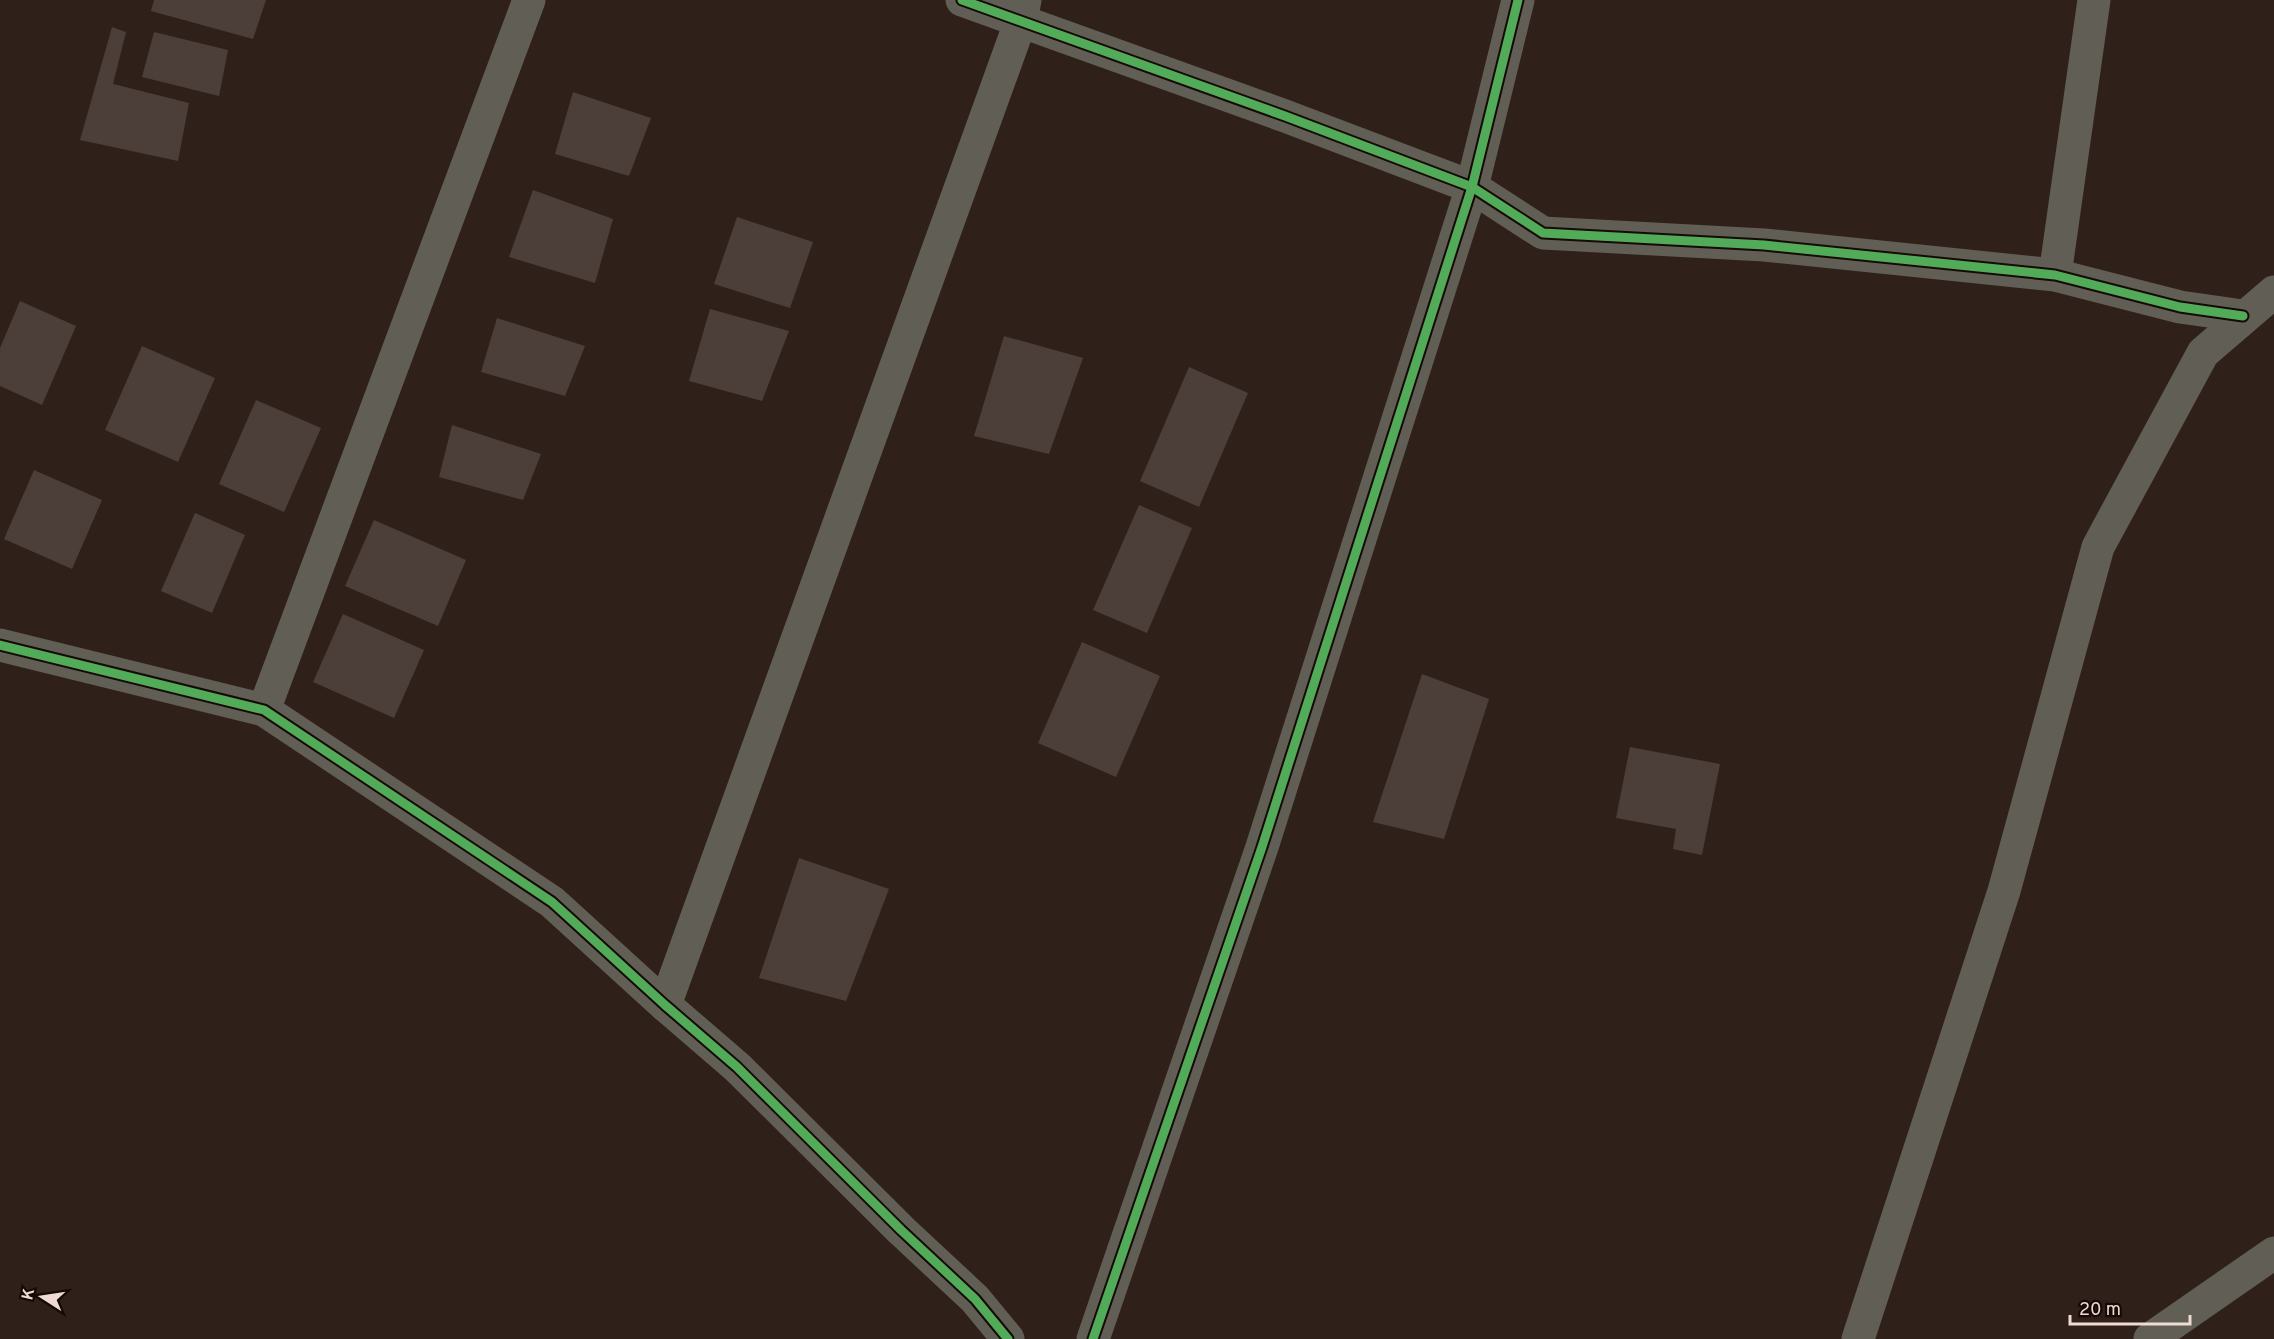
<svg xmlns="http://www.w3.org/2000/svg" width="2274" height="1339" font-family="Overpass,sans-serif">
  <style>
    .building { fill: #4c3e39 }
    .lines { fill: none; stroke-linecap: round; stroke-linejoin: round }
    .street { stroke: #605e55; stroke-width: 33 }
    .cycleway-casing { stroke: #170a06; stroke-width: 13 }
    .cycleway { stroke: #51ab58; stroke-width: 9 }
  </style>
  <rect width="100%" height="100%" fill="#30201a"/>
  <g class="building">
    <path d="M154,0H266L253,39L151,11Z"/>
    <path d="M112,27L126,32L113,84L189,103L178,161L80,140Z"/>
    <path d="M154,32L228,50L219,96L142,77Z"/>
    <path d="M573,92L651,118L629,176L555,154Z"/>
    <path d="M533,190L613,219L595,283L509,257Z"/>
    <path d="M737,217L813,242L790,308L714,284Z"/>
    <path d="M20,301L76,326L42,405L0,386V348Z"/>
    <path d="M710,309L789,331L762,401L689,381Z"/>
    <path d="M497,318L585,346L565,396L481,372Z"/>
    <path d="M1004,336L1083,358L1049,454L974,436Z"/>
    <path d="M142,346L215,378L178,462L105,430Z"/>
    <path d="M1189,367L1248,393L1199,507L1140,481Z"/>
    <path d="M256,400L321,428L284,512L219,484Z"/>
    <path d="M452,425L541,454L523,500L439,477Z"/>
    <path d="M34,470L102,500L72,569L4,539Z"/>
    <path d="M1139,505L1192,528L1147,633L1093,610Z"/>
    <path d="M195,513L245,535L212,613L161,591Z"/>
    <path d="M374,520L466,560L438,626L345,586Z"/>
    <path d="M343,614L424,650L394,718L313,682Z"/>
    <path d="M1082,642L1160,676L1116,777L1038,743Z"/>
    <path d="M1422,674L1489,699L1444,839L1373,822Z"/>
    <path d="M1630,747L1720,764L1702,855L1673,849L1676,829L1616,818Z"/>
    <path d="M799,858L889,889L846,1001L759,978Z"/>
  </g>
  <g class="lines">
    <g class="street">
      <path d="M962,0L1285,116L1472,187L1543,233L1764,245L2055,275L2180,307L2243,316"/>
      <path d="M2055,275L2094,0"/>
      <path d="M0,645L264,710L552,902L665,1005L737,1067L901,1230L975,1299L1008,1339"/>
      <path d="M264,710L529,0"/>
      <path d="M665,1005L1021,20L1025,0"/>
      <path d="M1093,1339L1262,847L1472,187L1518,0"/>
      <path d="M1858,1339L2004,891L2098,547L2203,353L2274,292"/>
      <path d="M2150,1339L2274,1253"/>
    </g>
    <g class="cycleway-casing">
      <g id="cycleway">
        <path d="M962,0L1285,116L1472,187L1543,233L1764,245L2055,275L2180,307L2243,316"/>
        <path d="M0,645L264,710L552,902L665,1005L737,1067L901,1230L975,1299L1008,1339"/>
        <path d="M1093,1339L1262,847L1472,187L1518,0"/>
      </g>
    </g>
    <use href="#cycleway" class="cycleway"/>
  </g>
  <g transform="translate(42 1297) rotate(282)" stroke="#170a06" stroke-width="4.5" paint-order="stroke">
  <path d="M0-4.5L10 22L0 15L-10 22Z" fill="#f0dbd4"/>
  <text y="-9" font-size="16" font-weight="bold" text-anchor="middle" fill="#f0dbd4">K</text>
  </g>
  <path d="M2070 1315v9h120v-9" fill="none" stroke="#f0dbd4" stroke-width="3"/>
  <text x="2079" y="1315" font-size="18" fill="#f0dbd4" stroke="#170a06" stroke-width="4.5" paint-order="stroke">20 m</text>
</svg>
